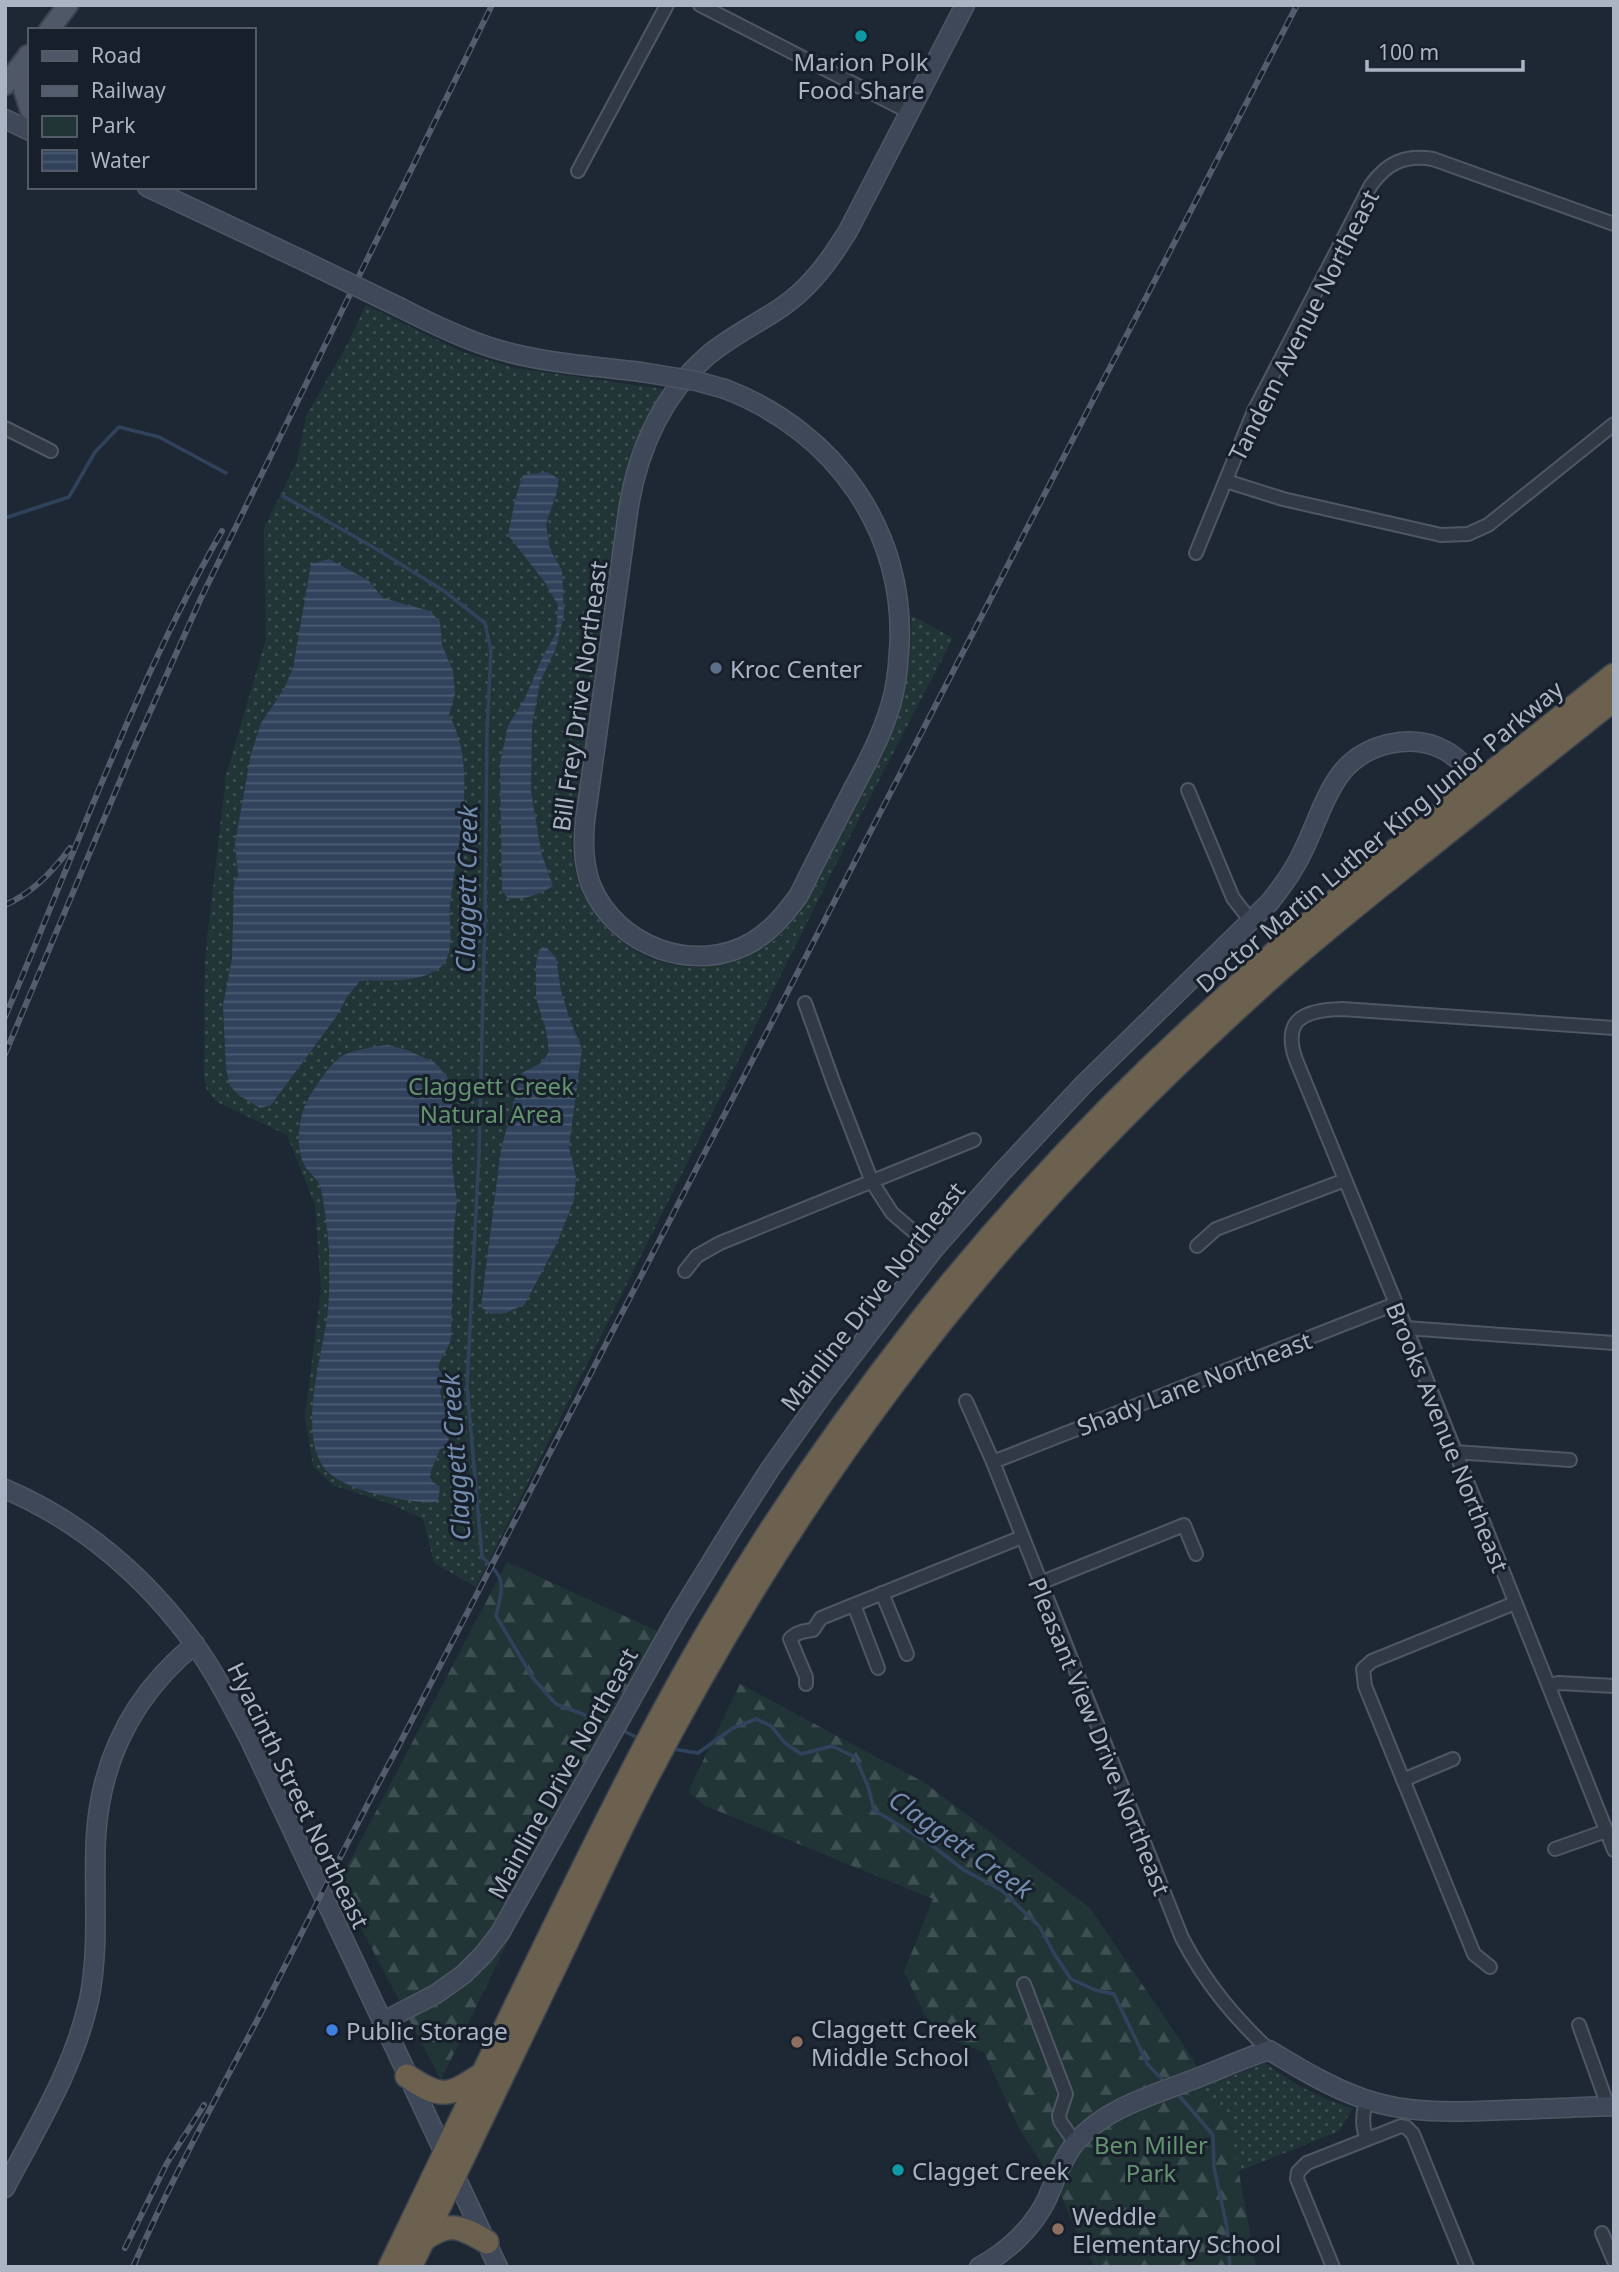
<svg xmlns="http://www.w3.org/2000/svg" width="1619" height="2272" font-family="'Noto Sans',sans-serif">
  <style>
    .green { fill: url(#green-dots) }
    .forest { fill: url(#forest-firs) }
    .water { fill: url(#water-rules) }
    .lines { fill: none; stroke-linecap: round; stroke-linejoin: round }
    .stream { stroke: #31435c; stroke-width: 3.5 }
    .street-casing { stroke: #4f5764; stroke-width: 16 }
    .secondary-casing { stroke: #4f5764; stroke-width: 21 }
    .primary-casing { stroke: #3b434f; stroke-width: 23 }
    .highway-casing { stroke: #3c4450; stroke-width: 26 }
    .street { stroke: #313945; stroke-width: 12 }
    .secondary { stroke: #3f4859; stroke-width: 18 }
    .primary { stroke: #4f5866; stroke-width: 19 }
    .highway { stroke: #6c604e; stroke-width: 23 }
    .rail-casing { stroke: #535d6d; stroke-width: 6 }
    .rail { stroke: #171f2a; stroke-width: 3.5; stroke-dasharray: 10; stroke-linecap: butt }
    .secondary-bridge-casing { stroke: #4f5764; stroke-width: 21; stroke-linecap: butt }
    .secondary-bridge { stroke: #3f4859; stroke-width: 18 }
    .culture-dot { fill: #0f9aa8; stroke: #171f2a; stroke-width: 2.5 }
    .service-dot { fill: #5c6f8a; stroke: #171f2a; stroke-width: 2.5 }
    .shop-dot { fill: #3f7fe0; stroke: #171f2a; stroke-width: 2.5 }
    .education-dot { fill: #8d6e63; stroke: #171f2a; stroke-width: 2.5 }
    .labels { text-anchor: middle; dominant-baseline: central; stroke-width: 6; stroke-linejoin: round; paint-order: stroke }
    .poi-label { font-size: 24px; fill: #abb4c3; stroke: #171f2a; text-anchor: start }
    .street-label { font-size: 24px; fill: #abb4c3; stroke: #171f2a }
    .park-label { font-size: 24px; fill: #63936e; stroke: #171f2a }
    .water-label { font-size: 26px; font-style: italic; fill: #738bac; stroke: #171f2a }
  </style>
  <defs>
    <pattern id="green-dots" width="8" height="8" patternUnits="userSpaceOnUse" patternTransform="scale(1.75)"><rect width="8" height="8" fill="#213537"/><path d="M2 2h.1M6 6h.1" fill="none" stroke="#3f5052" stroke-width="1.8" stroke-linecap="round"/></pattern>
    <pattern id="forest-firs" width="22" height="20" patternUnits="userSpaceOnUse" patternTransform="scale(1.75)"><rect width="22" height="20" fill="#213537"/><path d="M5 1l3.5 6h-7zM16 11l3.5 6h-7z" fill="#3f5052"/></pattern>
    <pattern id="water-rules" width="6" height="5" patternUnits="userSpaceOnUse" patternTransform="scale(1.75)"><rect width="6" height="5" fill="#31435c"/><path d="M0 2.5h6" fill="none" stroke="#4c5c72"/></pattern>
  </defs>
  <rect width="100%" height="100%" fill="#1e2835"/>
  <g class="green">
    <path d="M366,305L462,352L515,368L663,389C643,421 629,452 621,490L571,845C576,894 596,928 639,953C661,965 687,969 711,966C784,958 806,905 835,847C852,816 868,784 884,753C903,708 913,664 911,615L953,638L846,844L476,1587L434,1563L423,1519L391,1504L332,1485L313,1466L305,1417L321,1289L315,1205L287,1135L217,1102L207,1090L204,1080L205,959L226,775L266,639L264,528L297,461L306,416L346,347Z"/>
    <path d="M1265,2063C1292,2083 1321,2099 1353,2108L1339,2131L1078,2236L1061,2194L1125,2119Z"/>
  </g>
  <g class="forest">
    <path d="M507,1562L657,1631L441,2080L338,1884Z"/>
    <path d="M740,1684L925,1783L1090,1908L1193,2059L1206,2091L1229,2118L1256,2267H1095L1078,2236L1061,2194L1020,2130L984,2052L934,2033L904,1972L933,1899L706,1806L688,1792Z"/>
  </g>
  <g class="water">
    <path d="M547,472L559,479L556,495L546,524L550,550L562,570L564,614L556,648L540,682L532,725L531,791L541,852L553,886C538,895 526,900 508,898L502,891L500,763L508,726L525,698L543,656L556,633L558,605L544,581L508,535L515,500L523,475Z"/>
    <path d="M329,559L368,580L383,598L430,611L440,622L442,645L453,671L455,694L449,715C479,769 457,846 450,904C448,924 457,957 438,969C416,984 385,979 360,981L347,997L336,1017L271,1105L260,1108L239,1095L230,1086L226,1069L223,1005L232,959L234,883L238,875L235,843L251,754L261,723L284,689L293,668L311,564Z"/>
    <path d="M546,947L556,958L561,991L570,1020L582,1049L569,1147L576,1177L574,1200L557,1243L525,1304L506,1313L491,1314L481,1307L501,1149L522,1073L541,1063L549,1052L546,1030L536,998V964L539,950Z"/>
    <path d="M388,1045L407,1050L434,1062L450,1080L452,1093V1167L457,1201L454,1228L451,1339C448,1350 441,1356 438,1367L444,1379L440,1393L447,1414L449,1446L440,1449L431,1471L430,1480L440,1487L438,1501L429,1503C400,1500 339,1491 322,1465C300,1429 321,1358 327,1319C330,1296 329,1272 329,1249C328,1235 324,1199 320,1186C317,1178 308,1172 304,1165C296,1148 298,1125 304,1108C309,1095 330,1063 342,1056C356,1049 372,1047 388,1045Z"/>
  </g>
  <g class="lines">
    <g class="stream">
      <path d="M283,496L373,547L444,591L485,623L491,651L487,731L485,919L479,1154L467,1386L482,1557C507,1579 503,1585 496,1616L533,1678L556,1704L611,1725"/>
      <path d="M5,518L69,497L95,452L119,427L159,437L226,473"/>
      <path d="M622,1730L640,1739"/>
      <path d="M673,1749L698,1753L733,1728L756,1719L771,1726L785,1743L801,1754L832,1746L855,1757L868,1786L874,1810L930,1844L964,1870L1001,1890L1039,1926L1055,1955L1071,1979L1095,1990L1114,1994L1148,2065L1165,2082"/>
      <path d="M1176,2092L1213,2135L1214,2168L1227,2227L1230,2267"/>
    </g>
    <g class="street-casing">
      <g id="street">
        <path d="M700,5L909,112"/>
        <path d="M578,171L667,5"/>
        <path d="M5,428L51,451"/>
        <path d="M1226,481L1283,499L1441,535L1468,534L1488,525L1614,424"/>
        <path d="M1196,553L1254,411L1371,185C1387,163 1405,154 1433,159L1614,224"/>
        <path d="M1188,790L1233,898L1251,921"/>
        <path d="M805,1003L834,1084L872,1182L892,1213L934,1249"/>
        <path d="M1614,1028L1342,1009C1306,1010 1281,1018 1296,1060L1406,1328L1614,1850"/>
        <path d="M1197,1246L1216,1229L1345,1180"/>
        <path d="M685,1271L697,1256L720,1243L974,1140"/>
        <path d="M1406,1328L1614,1343"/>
        <path d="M966,1401L993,1462L1182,1938C1205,1982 1233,2016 1269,2050"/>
        <path d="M1455,1452L1570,1460"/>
        <path d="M993,1462L1395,1304"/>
        <path d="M1040,1583L1184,1525L1196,1554"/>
        <path d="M882,1593L907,1654"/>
        <path d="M854,1605L878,1668"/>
        <path d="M806,1684V1677L790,1639C796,1632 805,1631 813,1630L821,1618L1022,1537"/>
        <path d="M1549,1685L1559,1683L1614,1686"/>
        <path d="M1403,1780L1453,1759"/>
        <path d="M1555,1849L1606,1831"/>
        <path d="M1490,1967L1474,1954L1365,1686L1363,1669L1372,1661L1515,1603"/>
        <path d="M1024,1984L1066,2094L1059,2115L1060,2121L1075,2143"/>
        <path d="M1579,2025L1608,2106"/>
        <path d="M1366,2100C1363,2115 1361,2125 1367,2139"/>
        <path d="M1602,2233L1614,2261"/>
        <path d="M1333,2267L1297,2179L1298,2172L1307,2163L1401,2126L1406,2127L1413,2134L1467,2267"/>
      </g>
    </g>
    <g class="secondary-casing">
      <g id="secondary">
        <path d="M5,119L30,131"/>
        <path d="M147,187L304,261"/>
        <path d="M401,308C432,324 463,339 496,349C543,363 594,366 641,372"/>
        <path d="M725,389C835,431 908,533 899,652C898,669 896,687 891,704C882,735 867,763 852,791C834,826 816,860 799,895C786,913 773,929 754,941C696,976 616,947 591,885C583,864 583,843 585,821L629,505C639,448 662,396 706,357C729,337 757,324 782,307C811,287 830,260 848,231L965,5"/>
        <path d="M5,1489C81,1521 147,1578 195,1645C216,1674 232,1706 249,1738L498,2267"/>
        <path d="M382,2022L436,1994L464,1974L483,1955L500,1933L677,1618L731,1530L770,1469L826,1390L934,1249L1002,1172L1084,1084L1269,903C1283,886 1295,869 1304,849C1316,824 1325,794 1342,772C1366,743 1413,732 1446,751C1462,760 1475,778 1487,792"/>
        <path d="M5,2188C37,2127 74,2068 89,2000C100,1946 93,1891 96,1836C101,1757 134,1694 195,1644"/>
        <path d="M979,2267C1007,2252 1033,2228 1047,2199C1055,2180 1063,2158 1076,2142C1104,2109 1150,2096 1189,2081C1216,2071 1242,2059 1269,2050C1300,2069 1330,2087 1364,2099C1410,2115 1459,2112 1507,2110C1543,2109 1578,2107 1614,2106"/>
      </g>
    </g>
    <g class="primary-casing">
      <g id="primary">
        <path d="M49,30L68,5"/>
        <path d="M28,55L24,91L30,110"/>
        <path d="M5,85L27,57"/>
      </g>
    </g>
    <g class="highway-casing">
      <g id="highway">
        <path d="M407,2076C442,2100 449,2096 483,2074"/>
        <path d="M423,2240C449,2220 461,2227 487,2242"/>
        <path d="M390,2267C451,2141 511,2014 573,1889C617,1800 661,1712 711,1627C773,1521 844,1419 919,1323C1006,1213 1102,1110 1205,1016C1335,895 1475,786 1614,675"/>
        <path d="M410,2267C460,2164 510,2061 559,1958C588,1898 616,1836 647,1777C746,1587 866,1405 1007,1243C1091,1147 1182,1057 1277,972C1325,929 1375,890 1425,850C1488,800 1551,749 1614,699"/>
      </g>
    </g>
    <use href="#street" class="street"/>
    <use href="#secondary" class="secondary"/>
    <use href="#primary" class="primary"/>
    <use href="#highway" class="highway"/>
    <g class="rail-casing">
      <g id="rail">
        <path d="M5,905C31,894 54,870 70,848"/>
        <path d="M5,1017C75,854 134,685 222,531"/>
        <path d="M5,1054L133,750L201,598L492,5"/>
        <path d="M125,2248L167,2163L204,2105"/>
        <path d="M133,2267C171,2179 218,2095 262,2011C307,1923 351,1834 398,1747L1297,5"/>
      </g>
    </g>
    <use href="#rail" class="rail"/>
    <g class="secondary-bridge-casing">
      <g id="secondary-bridge">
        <path d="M304,261L401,308"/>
        <path d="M641,372L696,381L725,389"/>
      </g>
    </g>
    <use href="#secondary-bridge" class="secondary-bridge"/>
  </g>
  <g class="culture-dot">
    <circle cx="861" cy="36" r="7"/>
    <circle cx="898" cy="2170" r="7"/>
  </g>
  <circle class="service-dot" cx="716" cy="668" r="7"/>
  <circle class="shop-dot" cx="332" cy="2030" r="7"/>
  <g class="education-dot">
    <circle cx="797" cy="2042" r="7"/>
    <circle cx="1058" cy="2229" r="7"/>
  </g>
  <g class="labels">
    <g class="poi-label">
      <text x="861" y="61" text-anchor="middle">Marion Polk<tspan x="861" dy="28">Food Share</tspan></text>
      <text x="730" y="668">Kroc Center</text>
      <text x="811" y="2028">Claggett Creek<tspan x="811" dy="28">Middle School</tspan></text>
      <text x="346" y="2030">Public Storage</text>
      <text x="912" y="2170">Clagget Creek</text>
      <text x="1072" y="2215">Weddle<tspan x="1072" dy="28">Elementary School</tspan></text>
    </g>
    <g class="street-label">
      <text transform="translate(1303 325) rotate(-63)">Tandem Avenue Northeast</text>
      <text transform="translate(579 696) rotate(-82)">Bill Frey Drive Northeast</text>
      <text transform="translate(1379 836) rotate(-40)">Doctor Martin Luther King Junior Parkway</text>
      <text transform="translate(872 1296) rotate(-52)">Mainline Drive Northeast</text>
      <text transform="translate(1194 1383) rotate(-21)">Shady Lane Northeast</text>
      <text transform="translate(1448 1437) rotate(68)">Brooks Avenue Northeast</text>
      <text transform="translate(1100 1736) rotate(68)">Pleasant View Drive Northeast</text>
      <text transform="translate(562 1773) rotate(-61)">Mainline Drive Northeast</text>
      <text transform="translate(299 1795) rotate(64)">Hyacinth Street Northeast</text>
    </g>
    <g class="park-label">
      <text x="491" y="1085">Claggett Creek<tspan x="491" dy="28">Natural Area</tspan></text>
      <text x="1151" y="2144">Ben Miller<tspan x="1151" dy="28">Park</tspan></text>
    </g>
    <g class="water-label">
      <text transform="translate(466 889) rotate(-89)">Claggett Creek</text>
      <text transform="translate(455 1457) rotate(-94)">Claggett Creek</text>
      <text transform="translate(961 1844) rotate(35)">Claggett Creek</text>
    </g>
  </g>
  <rect width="1619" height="2272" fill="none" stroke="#abb4c3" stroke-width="14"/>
  <rect x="28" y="28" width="228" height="161" fill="#171f2a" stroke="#525b67" stroke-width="2"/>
  <rect x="42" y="51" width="35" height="10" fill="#4f5866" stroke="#525b67" stroke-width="2"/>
  <text x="91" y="63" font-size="21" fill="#abb4c3">Road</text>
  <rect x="42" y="86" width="35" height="10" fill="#535d6d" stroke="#525b67" stroke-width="2"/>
  <text x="91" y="98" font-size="21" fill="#abb4c3">Railway</text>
  <rect x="42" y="116" width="35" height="21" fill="#213537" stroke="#525b67" stroke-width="2"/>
  <text x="91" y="133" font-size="21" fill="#abb4c3">Park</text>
  <rect x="42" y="150" width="35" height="21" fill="url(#water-rules)" stroke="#525b67" stroke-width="2"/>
  <text x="91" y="168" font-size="21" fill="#abb4c3">Water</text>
  <path d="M1367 60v10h156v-10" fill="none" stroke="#abb4c3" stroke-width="3.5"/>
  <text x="1378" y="60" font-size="21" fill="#abb4c3" stroke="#171f2a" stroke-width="5" paint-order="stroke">100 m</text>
</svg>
